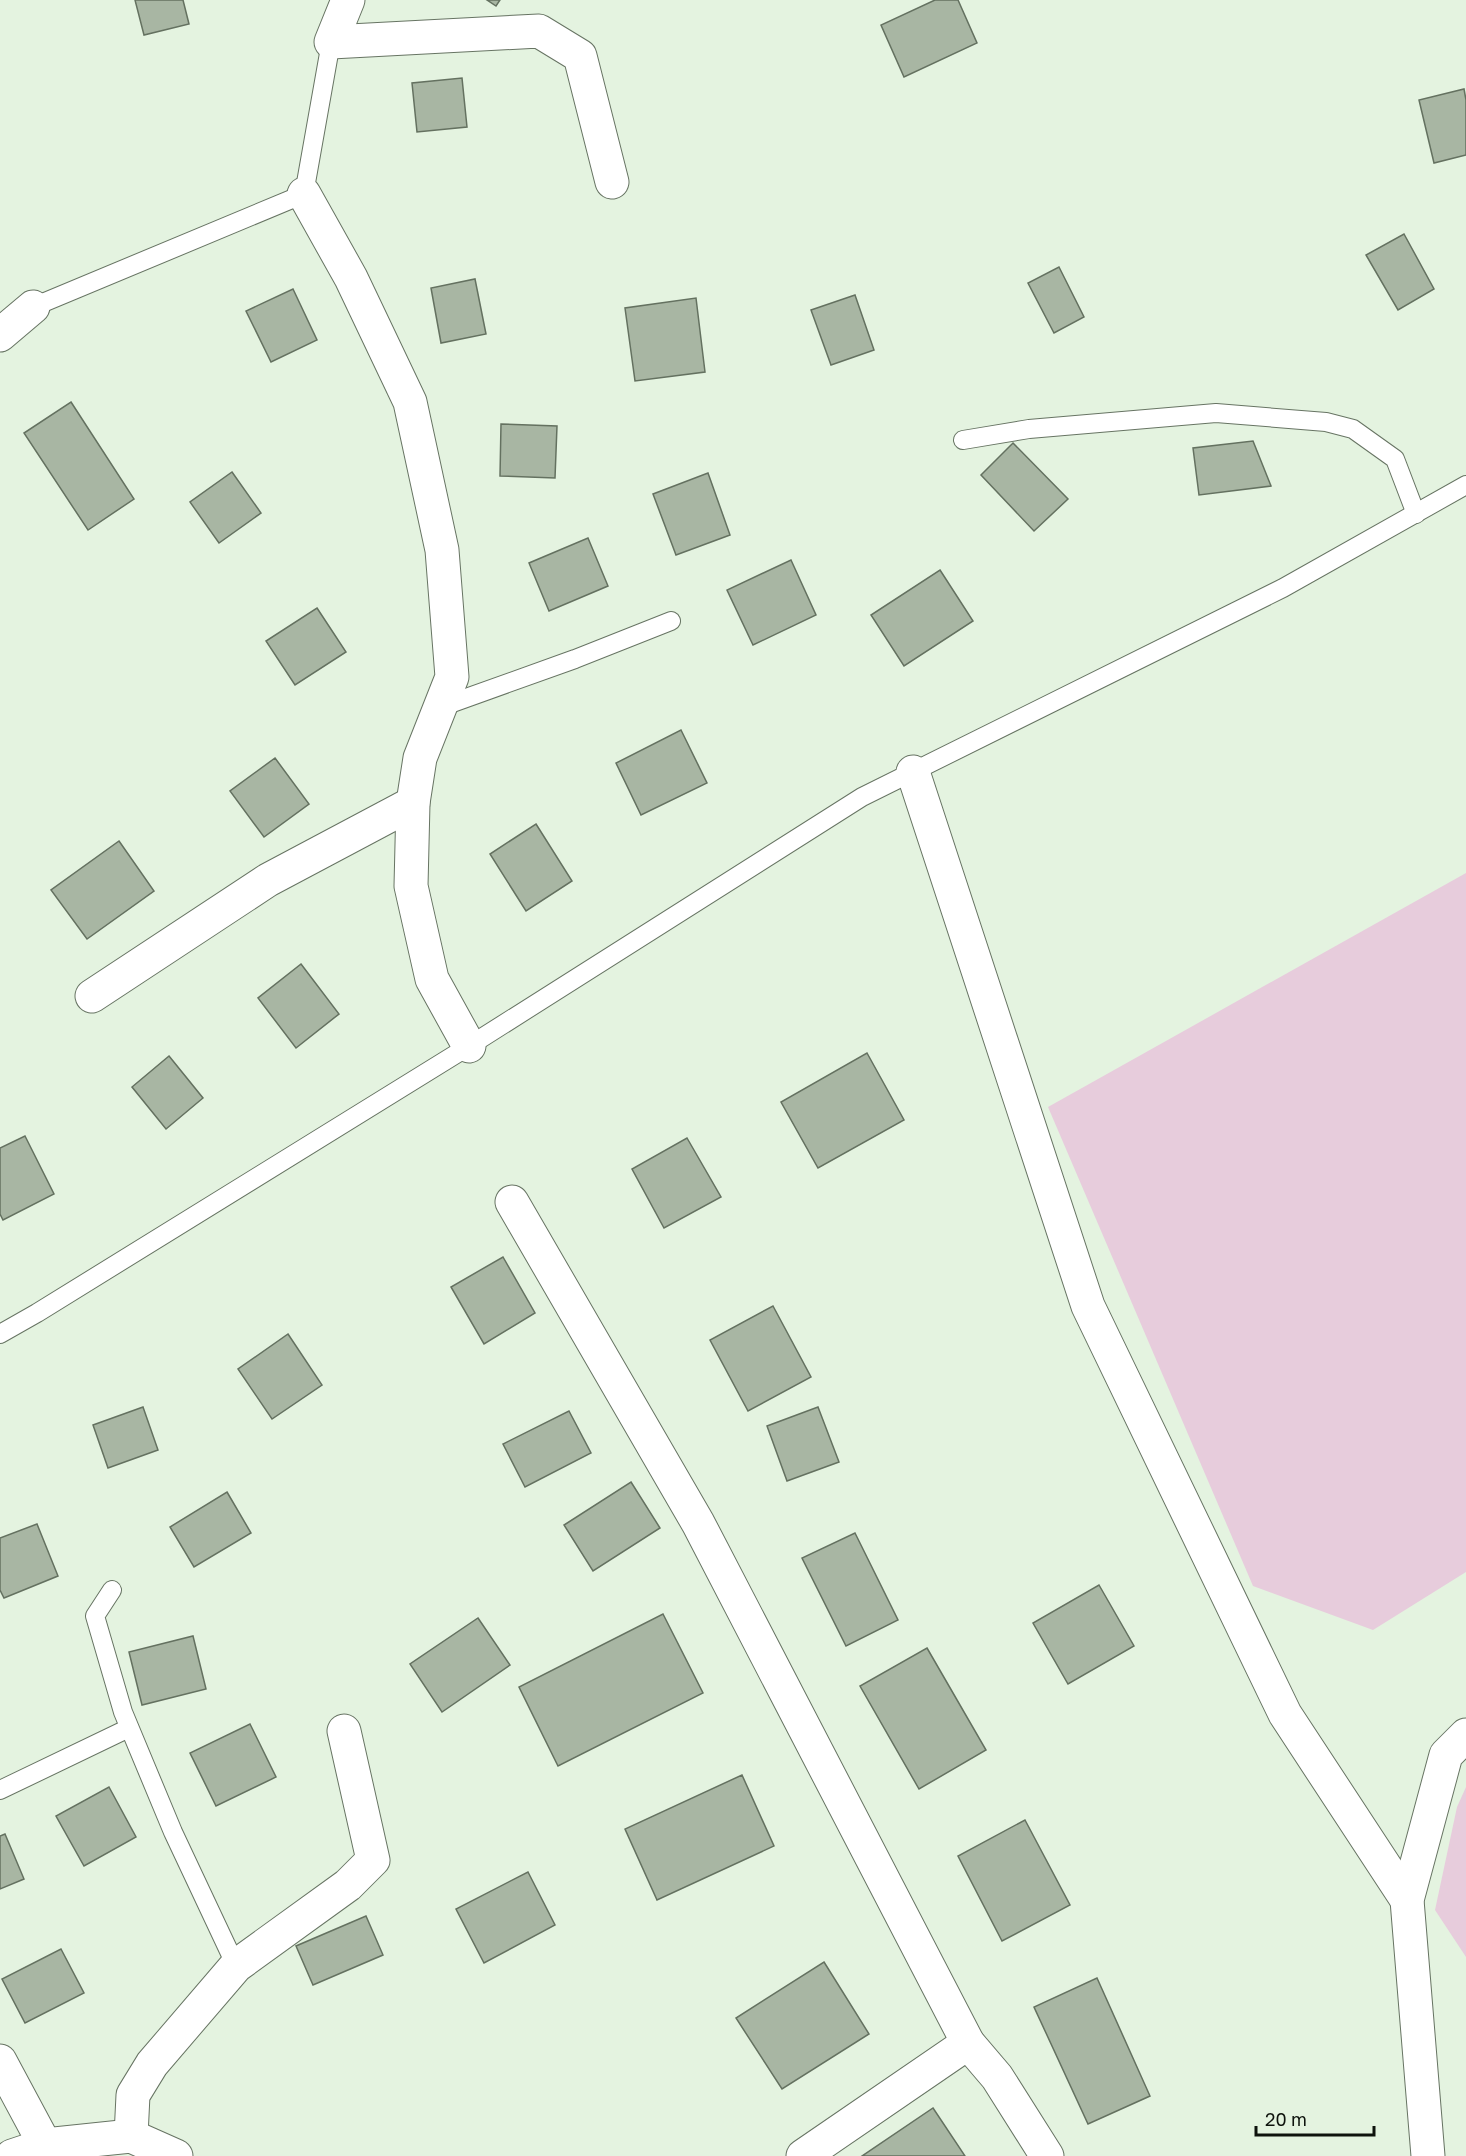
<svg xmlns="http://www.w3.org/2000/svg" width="1466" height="2156" font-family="'Golos Text',sans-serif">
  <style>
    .green { fill: #e7ccdc }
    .building { fill: #a8b6a3; stroke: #647160; stroke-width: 1.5 }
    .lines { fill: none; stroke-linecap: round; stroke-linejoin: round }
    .service-casing { stroke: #677463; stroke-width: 20 }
    .minor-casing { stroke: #677463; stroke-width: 35 }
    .service { stroke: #fff; stroke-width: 18 }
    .minor { stroke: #fff; stroke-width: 33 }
  </style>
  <rect width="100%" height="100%" fill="#e4f3e0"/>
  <g class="green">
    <path d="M1466,873V1572L1373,1630L1253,1586L1048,1107Z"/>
    <path d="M1466,1787V1957L1435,1910L1457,1807Z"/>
  </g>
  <g class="building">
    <path d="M135,0H183L189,24L144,35Z"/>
    <path d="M487,0H500L496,6Z"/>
    <path d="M935,0H958L977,43L904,77L881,25Z"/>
    <path d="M462,78L467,127L417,132L412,83Z"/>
    <path d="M1464,89L1466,100V155L1434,163L1419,100Z"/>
    <path d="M1404,234L1434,289L1398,310L1366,255Z"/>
    <path d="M1059,267L1084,317L1054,333L1028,283Z"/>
    <path d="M475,279L486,334L441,343L431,288Z"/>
    <path d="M293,289L317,340L271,362L246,311Z"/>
    <path d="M855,295L874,350L831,365L811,310Z"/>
    <path d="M696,298L705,372L635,381L625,308Z"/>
    <path d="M71,402L134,499L88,530L24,433Z"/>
    <path d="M501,424L557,426L555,478L500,476Z"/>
    <path d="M1253,441L1271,486L1199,495L1193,448Z"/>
    <path d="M1013,443L1068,499L1034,531L981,475Z"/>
    <path d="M232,472L261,513L219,543L190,502Z"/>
    <path d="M708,473L730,535L676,555L653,494Z"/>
    <path d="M588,538L608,586L549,611L529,563Z"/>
    <path d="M791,560L816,615L753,645L727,590Z"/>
    <path d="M940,570L973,621L904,666L871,615Z"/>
    <path d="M317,608L346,652L295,685L266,641Z"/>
    <path d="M681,730L707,783L641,815L616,763Z"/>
    <path d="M275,758L309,804L264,837L230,791Z"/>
    <path d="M536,824L572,881L526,911L490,854Z"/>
    <path d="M119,841L154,891L87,939L51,890Z"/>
    <path d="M301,964L339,1014L296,1048L258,998Z"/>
    <path d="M867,1053L904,1120L818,1168L781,1102Z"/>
    <path d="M169,1056L203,1098L166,1129L132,1087Z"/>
    <path d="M25,1136L54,1194L3,1220L0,1214V1148Z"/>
    <path d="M687,1138L721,1197L664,1228L632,1169Z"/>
    <path d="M503,1257L535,1313L484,1344L451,1287Z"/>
    <path d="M773,1306L811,1377L748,1411L710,1340Z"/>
    <path d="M288,1334L322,1385L272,1419L238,1369Z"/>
    <path d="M143,1407L158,1450L108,1468L93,1425Z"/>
    <path d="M818,1407L839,1462L787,1481L767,1426Z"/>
    <path d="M569,1411L591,1453L525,1487L503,1444Z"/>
    <path d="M631,1482L660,1528L593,1571L564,1525Z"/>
    <path d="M227,1492L251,1533L194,1567L170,1527Z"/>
    <path d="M37,1524L58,1576L4,1598L0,1590V1538Z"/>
    <path d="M855,1533L898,1620L846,1646L802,1558Z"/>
    <path d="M1099,1585L1134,1646L1068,1684L1033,1623Z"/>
    <path d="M663,1614L703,1693L558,1766L519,1687Z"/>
    <path d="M478,1618L510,1665L442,1712L410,1664Z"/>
    <path d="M193,1636L206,1689L142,1705L129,1652Z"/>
    <path d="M927,1648L986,1750L919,1789L860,1686Z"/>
    <path d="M250,1724L276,1777L216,1806L190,1753Z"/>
    <path d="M742,1775L774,1846L657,1900L625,1829Z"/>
    <path d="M109,1787L136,1837L84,1866L56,1816Z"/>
    <path d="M1025,1820L1070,1905L1002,1941L958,1856Z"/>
    <path d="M5,1834L24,1879L0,1889V1836Z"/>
    <path d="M528,1872L555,1925L484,1963L456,1909Z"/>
    <path d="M366,1916L383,1955L313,1985L296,1946Z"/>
    <path d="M61,1949L84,1993L25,2023L2,1979Z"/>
    <path d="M824,1962L869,2034L782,2089L736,2018Z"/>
    <path d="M1097,1978L1150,2096L1088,2124L1034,2007Z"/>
    <path d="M933,2108L965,2156H862Z"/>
  </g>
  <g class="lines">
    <g class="service-casing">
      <g id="service">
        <path d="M33,307L304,194L331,42"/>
        <path d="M963,440L1029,429L1216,413L1326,422L1353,429L1395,459L1416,514"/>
        <path d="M441,707L575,659L671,621"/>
        <path d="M0,1334L37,1313L469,1046L862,797L1283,588L1466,485"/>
        <path d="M112,1590L95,1616L123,1712L173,1832L236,1966"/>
        <path d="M0,1790L129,1728"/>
      </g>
    </g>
    <g class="minor-casing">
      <g id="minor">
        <path d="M348,0L331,42L539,31L580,56L612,182"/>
        <path d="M304,194L351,278L410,402L442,550L452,677L420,758L413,803L411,886L432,979L469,1046"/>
        <path d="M0,335L33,307"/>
        <path d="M913,772L1088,1306L1285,1714L1407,1900"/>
        <path d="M92,996L268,880L413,803"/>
        <path d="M512,1202L698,1523L968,2043L997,2077L1047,2156"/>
        <path d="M0,2061L45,2145"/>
        <path d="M131,2136L133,2095L152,2064L236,1966L348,1885L373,1860L344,1731"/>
        <path d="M12,2156L45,2145L131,2136L176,2156"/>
        <path d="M803,2156L968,2043"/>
        <path d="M1428,2156L1407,1900L1446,1755L1466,1735"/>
      </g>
    </g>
    <use href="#service" class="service"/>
    <use href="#minor" class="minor"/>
  </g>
  <path d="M1256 2126v9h118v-9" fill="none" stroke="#0e130d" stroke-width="3"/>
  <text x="1265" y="2126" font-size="18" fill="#0e130d" stroke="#e4f3e0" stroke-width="4.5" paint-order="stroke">20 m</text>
</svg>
